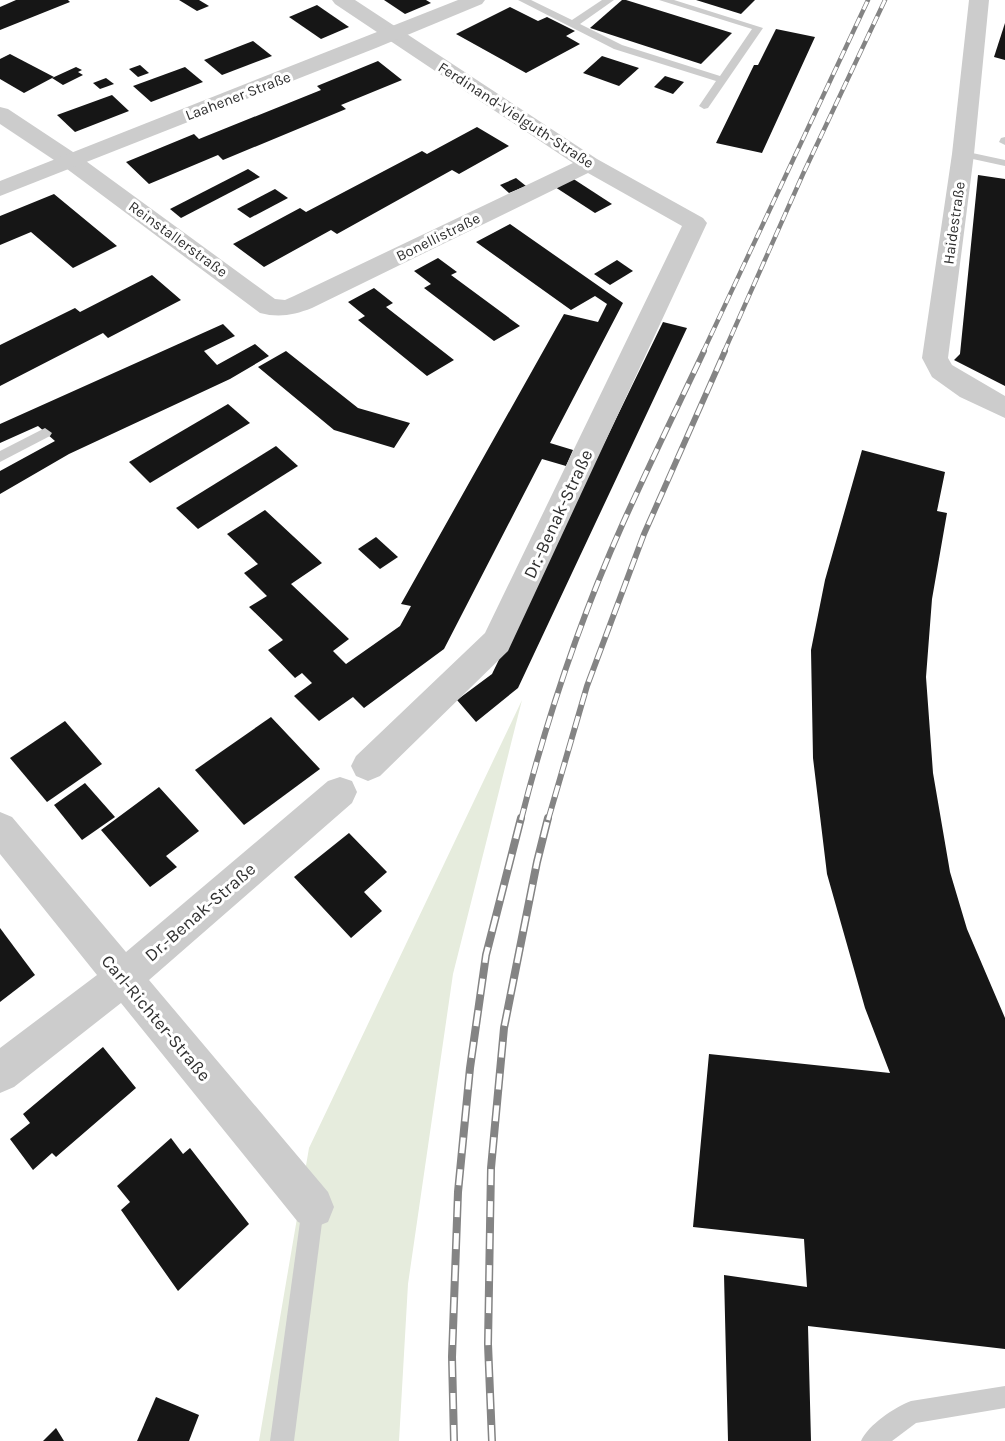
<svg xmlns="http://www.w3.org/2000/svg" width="1005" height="1441" font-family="Karla,sans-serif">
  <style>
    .green { fill: #e6ecdd }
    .building { fill: #161616 }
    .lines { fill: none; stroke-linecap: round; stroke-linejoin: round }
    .service { fill: #ccc; fill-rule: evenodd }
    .minor { fill: #ccc; fill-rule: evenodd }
    .tertiary { fill: #ccc; fill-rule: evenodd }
    .rail-far2-casing { stroke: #848484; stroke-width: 4.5 }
    .rail-far1-casing { stroke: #848484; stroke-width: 6 }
    .rail-casing { stroke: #848484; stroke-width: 8 }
    .rail-far2 { stroke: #fff; stroke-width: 3; stroke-dasharray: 9; stroke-linecap: butt }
    .rail-far1 { stroke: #fff; stroke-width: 4; stroke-dasharray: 12; stroke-linecap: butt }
    .rail { stroke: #fff; stroke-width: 5; stroke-dasharray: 16; stroke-linecap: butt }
    .labels { text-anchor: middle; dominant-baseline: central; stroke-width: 6; stroke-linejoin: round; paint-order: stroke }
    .far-street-label { font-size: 15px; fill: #2f2f2f; stroke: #fff }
    .street-label { font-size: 18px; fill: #2f2f2f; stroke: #fff }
  </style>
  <rect width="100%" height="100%" fill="#fff"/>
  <path class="green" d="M522,700L453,974L408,1284L399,1441H259L309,1148Z"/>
  <g class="building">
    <path d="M16,0H68L70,2L0,30V7Z"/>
    <path d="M179,0H199L209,6L197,11Z"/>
    <path d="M384,0H426L431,3L405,14Z"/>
    <path d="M622,0H626L732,33L701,64L590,28Z"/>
    <path d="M696,0H755L741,14Z"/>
    <path d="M317,5L349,27L321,39L289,17Z"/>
    <path d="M510,7L538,21L547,17L575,31L566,36L580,44L526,73L456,34Z"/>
    <path d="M1005,23V60L994,57Z"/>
    <path d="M776,29L815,37L762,153L716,143L754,65H758Z"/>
    <path d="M253,41L272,56L222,75L204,60Z"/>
    <path d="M10,54L54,77L24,93L0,79V59Z"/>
    <path d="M602,56L639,68L619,86L583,73Z"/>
    <path d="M378,61L402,80L341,105L346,109L223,160L218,155L149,184L126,162L194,134L199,139L321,90L317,86Z"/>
    <path d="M140,65L149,73L138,77L129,69Z"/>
    <path d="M76,67L82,70L78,72L83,75L63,85L52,78Z"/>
    <path d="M185,67L203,82L151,102L133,86Z"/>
    <path d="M665,76L684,82L673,94L654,87Z"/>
    <path d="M106,78L114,84L100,89L93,83Z"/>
    <path d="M112,95L129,111L75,132L57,115Z"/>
    <path d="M477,127L509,146L459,174L452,170L337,234L331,230L264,267L233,244L300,208L306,212L422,151L427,154Z"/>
    <path d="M248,169L260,177L181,218L170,209Z"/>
    <path d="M978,175L1005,179V386L954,360L960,354Z"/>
    <path d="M516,178L526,186L509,193L500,185Z"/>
    <path d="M572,178L612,204L595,213L555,187Z"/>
    <path d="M275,189L288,198L250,218L237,209Z"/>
    <path d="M54,194L117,246L73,268L31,232L0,245V216Z"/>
    <path d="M510,224L623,303L550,443L573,450L566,466L542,459L444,649L364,708L353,697L319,721L294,696L312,683L302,673L295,678L268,650L283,640L249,607L267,596L244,573L258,564L227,534L265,510L322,563L291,584L349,639L333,651L346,664L400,626L411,606L401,604L564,314L598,322L607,304L595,296L571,310L476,242Z"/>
    <path d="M438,258L457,272L451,275L520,326L494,341L424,288L431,284L414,271Z"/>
    <path d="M617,260L633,271L610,285L594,274Z"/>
    <path d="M152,275L181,300L108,338L103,333L0,386V345L75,308L80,312Z"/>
    <path d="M374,288L393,303L386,307L454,360L427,376L358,320L365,316L348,302Z"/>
    <path d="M663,322L687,328L518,688L476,722L457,700L492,674Z"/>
    <path d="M223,324L235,336L204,351L217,365L255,344L269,356L230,379L69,454L0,494V471L55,441L38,426L0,443V424Z"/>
    <path d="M286,351L358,408L410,423L394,448L334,430L258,367Z"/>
    <path d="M228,404L250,423L150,483L129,462Z"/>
    <path d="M276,446L298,466L198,529L176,508Z"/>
    <path d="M862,450L945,472L937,511L947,513L932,599L926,677L933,773L950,872L967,929L1005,1018V1349L808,1326L811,1441H728L724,1275L807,1287L804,1239L693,1227L709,1054L890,1073L865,1008L827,874L813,758L811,650L825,580Z"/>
    <path d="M376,537L398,557L380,569L358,549Z"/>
    <path d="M271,717L320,769L244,825L195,770Z"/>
    <path d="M65,721L102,764L47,802L10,758Z"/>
    <path d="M85,783L115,817L82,840L54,805Z"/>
    <path d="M159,787L199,831L166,856L177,867L150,887L101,830Z"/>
    <path d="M349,833L387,872L364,892L382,911L351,938L294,877Z"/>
    <path d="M0,928L35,975L0,1002Z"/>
    <path d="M103,1047L136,1088L56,1157L52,1153L33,1170L10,1139L30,1123L23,1114Z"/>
    <path d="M171,1138L183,1154L190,1148L249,1224L178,1291L121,1210L130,1202L117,1186Z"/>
    <path d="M156,1397L199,1415L189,1441H137Z"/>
    <path d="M56,1428L64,1441H43Z"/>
  </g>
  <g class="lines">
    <g class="service">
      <path d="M518,0H531L572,20L602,0H614L580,24L622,45L720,76L752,29L659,0H674L763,28L708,108L704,109L699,106L716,81L614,49Z"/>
      <path d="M1005,137V145L999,142L1001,138Z"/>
      <path d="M963,151L1005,160V166L959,156L957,154Z"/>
      <path d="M45,428L52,433L50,436L0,462V451Z"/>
      <path d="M313,1196L320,1200L324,1207L294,1441H270L302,1207L306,1200Z"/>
      <path d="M1005,1386V1408L916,1423L892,1441H861C868,1425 895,1407 911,1401Z"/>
    </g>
    <g class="minor">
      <path d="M332,0H355L597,159L703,218L707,223L508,651L380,776L368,781L356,776L351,766L356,756L485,633L682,226L588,173L312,308C294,315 279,318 260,313L63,166L0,124V107L8,109L79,156L275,299L285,300L294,296L573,163L335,4Z"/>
      <path d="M969,0H989L974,154L948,358L952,365L1005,396V418L960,397L932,377L922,358L952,154Z"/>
      <path d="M340,777L352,781L357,792L352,803L149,980L328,1192L334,1207L328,1222L313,1228L298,1222L121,1003L14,1087L0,1093V1048L97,975L0,854V812L12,817L126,952L328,781Z"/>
    </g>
    <path class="tertiary" d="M458,0H485L482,4L376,48L0,196V181Z"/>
    <g class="rail-far2-casing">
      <g id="rail-far2">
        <path d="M703,352L868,0"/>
        <path d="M724,352L803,174L885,0"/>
      </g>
    </g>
    <g class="rail-far1-casing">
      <g id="rail-far1">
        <path d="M521,820C546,721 581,617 623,523C649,465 677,408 704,351"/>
        <path d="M548,820L587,686L644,534L725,351"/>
      </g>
    </g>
    <g class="rail-casing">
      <g id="rail">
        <path d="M454,1441L452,1357L458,1192L470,1068L486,955L521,818"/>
        <path d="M492,1441L488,1344L491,1168L504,1028L537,862L548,818"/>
      </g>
    </g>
    <use href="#rail-far2" class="rail-far2"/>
    <use href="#rail-far1" class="rail-far1"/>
    <use href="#rail" class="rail"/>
  </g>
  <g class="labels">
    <g class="far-street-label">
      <text transform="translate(238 96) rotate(-21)">Laahener Straße</text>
      <text transform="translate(516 115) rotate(33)">Ferdinand-Vielguth-Straße</text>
      <text transform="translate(954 223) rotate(-82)">Haidestraße</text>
      <text transform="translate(438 237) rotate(-26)">Bonellistraße</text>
      <text transform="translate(178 239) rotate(36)">Reinstallerstraße</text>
    </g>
    <g class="street-label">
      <text transform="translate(558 514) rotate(-65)">Dr.-Benak-Straße</text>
      <text transform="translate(200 912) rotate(-41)">Dr.-Benak-Straße</text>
      <text transform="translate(156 1018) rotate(50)">Carl-Richter-Straße</text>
    </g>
  </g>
</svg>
